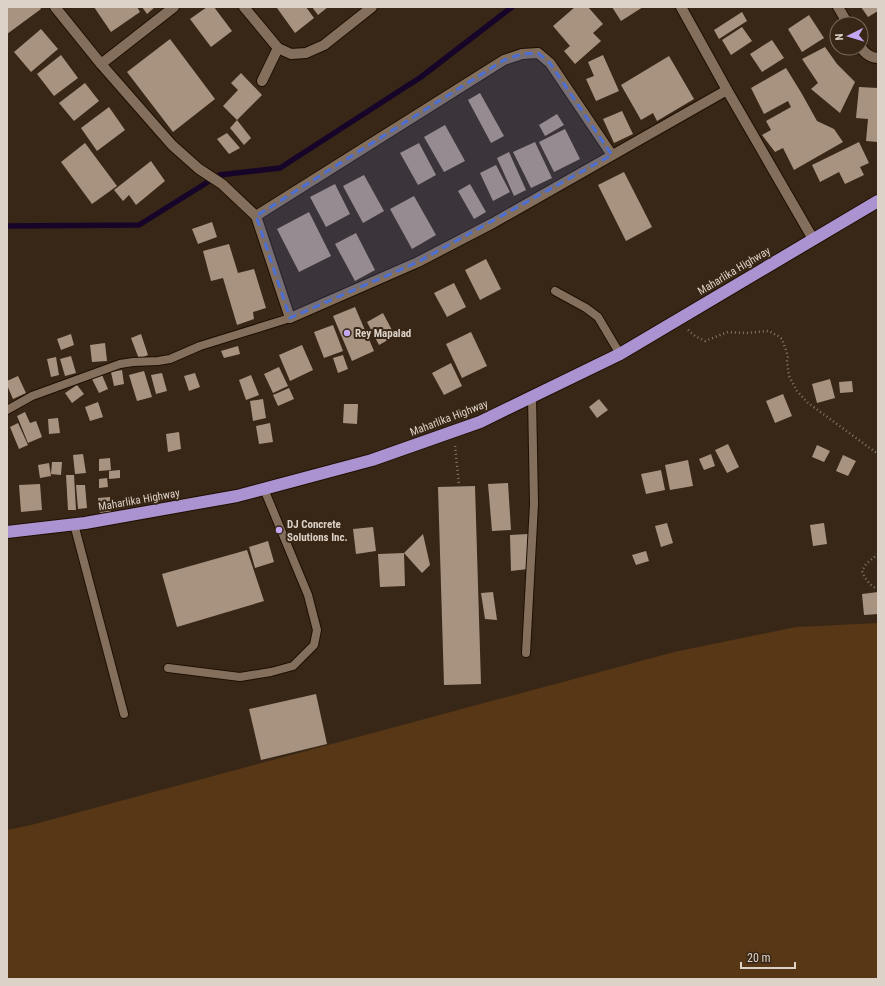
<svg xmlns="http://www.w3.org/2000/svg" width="885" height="986" font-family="'Roboto Condensed',sans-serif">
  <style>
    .green { fill: #573716 }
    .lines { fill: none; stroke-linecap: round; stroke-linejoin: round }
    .stream { stroke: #160529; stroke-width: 5.5 }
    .building { fill: #a89380 }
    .lane-casing { stroke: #1e0f02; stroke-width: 10 }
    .street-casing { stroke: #1e0f02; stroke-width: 12 }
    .highway-casing { stroke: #1e0f02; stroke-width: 14 }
    .path { stroke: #857769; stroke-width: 2.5; stroke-dasharray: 1 3; stroke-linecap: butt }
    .lane { stroke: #836f5c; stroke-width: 8 }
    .street { stroke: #836f5c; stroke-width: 10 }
    .highway { stroke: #aa93d0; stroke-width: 12 }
    .marked { fill: #4d6fd4; fill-opacity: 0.2; stroke: #4d6fd4; stroke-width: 3; stroke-dasharray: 8 5; stroke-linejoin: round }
    .poi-dot { fill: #c3a7f2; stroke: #382716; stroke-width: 1.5 }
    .labels { text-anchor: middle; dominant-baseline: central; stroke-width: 4; stroke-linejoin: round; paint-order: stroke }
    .street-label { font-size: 11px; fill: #ddd2c8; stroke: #382716 }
    .poi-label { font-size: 11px; font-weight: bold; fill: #ddd2c8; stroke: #382716; text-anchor: start }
  </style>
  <rect width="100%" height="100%" fill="#382716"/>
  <path class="green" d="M878,623V979H7V830L31,825L674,652L796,627Z"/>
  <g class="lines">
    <path class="stream" d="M7,226L139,225L219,175L280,168L421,77L512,7"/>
  </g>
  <g class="building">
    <path d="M7,7H40L41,9L7,34Z"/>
    <path d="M94,7H137L140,12L111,32Z"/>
    <path d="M142,7H155L147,14Z"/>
    <path d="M207,7H214L232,31L211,47L190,19Z"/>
    <path d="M279,7H306L314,18L295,33L277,8Z"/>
    <path d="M312,7H328L318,15Z"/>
    <path d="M575,7H588L603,24L593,33L601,41L575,64L564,51L570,46L553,26Z"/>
    <path d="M612,7H643L621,21Z"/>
    <path d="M861,7H878V11L868,17Z"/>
    <path d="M742,12L747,21L719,39L714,30Z"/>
    <path d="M809,15L824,38L802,52L788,29Z"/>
    <path d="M742,27L752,41L731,55L722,40Z"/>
    <path d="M41,29L58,49L31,72L14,52Z"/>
    <path d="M170,39L215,99L173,132L127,72Z"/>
    <path d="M772,40L784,58L762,72L750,54Z"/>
    <path d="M825,47L837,64L855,82L840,113L811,89L818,83L802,59Z"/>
    <path d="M61,55L78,78L54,96L37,74Z"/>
    <path d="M603,55L619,91L596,101L586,79L594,76L588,62Z"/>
    <path d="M669,56L694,99L657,121L653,113L641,120L621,85Z"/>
    <path d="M786,68L802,94L817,121L834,129L843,142L794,170L783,148L775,152L762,135L771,130L766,121L791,107L788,101L764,114L751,88Z"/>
    <path d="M241,73L262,95L237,120L223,106L238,90L231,83Z"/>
    <path d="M85,83L99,101L74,121L59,103Z"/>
    <path d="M859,87L878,88V142L866,141L868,119L856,118Z"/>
    <path d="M480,93L504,136L491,143L468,100Z"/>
    <path d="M109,107L125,130L97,151L81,128Z"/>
    <path d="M622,111L633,134L614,143L603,119Z"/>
    <path d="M557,114L564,125L545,136L539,125Z"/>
    <path d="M237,120L251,138L244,145L230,128Z"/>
    <path d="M445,125L465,161L444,172L424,137Z"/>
    <path d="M565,129L580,159L554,172L539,142Z"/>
    <path d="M227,133L240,148L229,154L217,139Z"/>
    <path d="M535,142L552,178L531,188L513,152Z"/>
    <path d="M859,142L869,163L860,167L864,175L845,184L839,172L820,182L812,165Z"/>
    <path d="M85,143L117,186L92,204L61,162Z"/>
    <path d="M419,143L436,175L418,185L400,153Z"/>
    <path d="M509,152L526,190L514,196L497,158Z"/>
    <path d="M151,161L165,181L136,205L129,195L123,201L114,190Z"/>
    <path d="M496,165L510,192L493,201L480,173Z"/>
    <path d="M624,172L652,227L626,241L598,185Z"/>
    <path d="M364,175L384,211L363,223L343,186Z"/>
    <path d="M335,184L350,214L326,227L310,197Z"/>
    <path d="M470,184L486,212L474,219L458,191Z"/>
    <path d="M414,196L436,235L412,249L390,209Z"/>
    <path d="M309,212L331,256L299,272L277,229Z"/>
    <path d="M212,222L217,237L198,244L192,229Z"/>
    <path d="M356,233L375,270L355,281L335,244Z"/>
    <path d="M229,244L238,273L254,269L266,308L253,312L254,319L237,325L223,278L211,281L203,251Z"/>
    <path d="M486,259L501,289L480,300L465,270Z"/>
    <path d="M454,283L466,307L447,317L434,293Z"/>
    <path d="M355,307L374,351L352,361L333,316Z"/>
    <path d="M383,313L395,336L379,345L367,322Z"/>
    <path d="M333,325L343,351L324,358L314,332Z"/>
    <path d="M471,332L487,366L462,378L446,344Z"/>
    <path d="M71,334L74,345L61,350L57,339Z"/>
    <path d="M141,334L148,355L139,359L131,338Z"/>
    <path d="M105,343L107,361L92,362L90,345Z"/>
    <path d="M302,345L313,370L290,381L279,355Z"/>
    <path d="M238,346L240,354L224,358L221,351Z"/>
    <path d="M343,355L348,369L338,373L333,358Z"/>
    <path d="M71,356L76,373L65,376L60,359Z"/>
    <path d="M56,357L59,375L51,377L47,359Z"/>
    <path d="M451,363L462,386L444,395L432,373Z"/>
    <path d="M279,367L288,386L273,393L264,374Z"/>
    <path d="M122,370L124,384L114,386L111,372Z"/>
    <path d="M144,371L152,397L137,401L129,375Z"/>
    <path d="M162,373L167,391L156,394L151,375Z"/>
    <path d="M195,373L200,387L189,391L184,376Z"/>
    <path d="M102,375L108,389L99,393L92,379Z"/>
    <path d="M251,375L259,395L246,400L239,380Z"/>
    <path d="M18,376L26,393L13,399L7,385V381Z"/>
    <path d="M830,379L835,398L817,403L812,384Z"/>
    <path d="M852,381L853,392L840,393L839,382Z"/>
    <path d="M77,385L84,394L72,403L65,393Z"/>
    <path d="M289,388L294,399L278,406L273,395Z"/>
    <path d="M783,394L792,416L775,423L766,401Z"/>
    <path d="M263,399L266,418L253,421L250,401Z"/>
    <path d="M599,399L608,410L597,418L589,407Z"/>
    <path d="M98,402L103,417L90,421L85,407Z"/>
    <path d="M344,404H358L357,424L343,423Z"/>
    <path d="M25,412L30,423L36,421L42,437L28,443L17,416Z"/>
    <path d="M58,418L60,433L49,434L48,419Z"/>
    <path d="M18,423L28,445L19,449L10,427Z"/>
    <path d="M270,423L273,442L259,444L256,426Z"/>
    <path d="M179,432L181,449L168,452L166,434Z"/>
    <path d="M728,444L739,467L727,473L715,450Z"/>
    <path d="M817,445L830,451L824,462L812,457Z"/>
    <path d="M83,454L86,473L75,474L73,455Z"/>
    <path d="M711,454L715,466L704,470L699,459Z"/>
    <path d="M843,455L856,461L848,476L836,471Z"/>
    <path d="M110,458L111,470L99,471V459Z"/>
    <path d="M688,460L693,486L670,490L665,465Z"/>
    <path d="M52,462H62L61,475L51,474Z"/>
    <path d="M49,463L51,476L40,478L38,465Z"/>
    <path d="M120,470V478L109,479V471Z"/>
    <path d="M661,470L665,490L646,494L641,474Z"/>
    <path d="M66,475H74L76,510H68Z"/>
    <path d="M107,478L108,487L99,488V479Z"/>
    <path d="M508,483L511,530L492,531L488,484Z"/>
    <path d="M40,484L42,510L21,512L19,485Z"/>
    <path d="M76,485H85L87,508L78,509Z"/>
    <path d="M475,486L481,684L444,685L438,487Z"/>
    <path d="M110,497L111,512L100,513L98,498Z"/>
    <path d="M667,523L673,543L661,547L655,526Z"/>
    <path d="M824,523L827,544L813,546L810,525Z"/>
    <path d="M373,527L376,551L356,554L353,529Z"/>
    <path d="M423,534L430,565L422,573L404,553Z"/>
    <path d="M528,534V569L511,571L510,535Z"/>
    <path d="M268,541L274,562L255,568L249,547Z"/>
    <path d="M247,550L264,601L177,627L162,574Z"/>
    <path d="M646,551L649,561L636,565L632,555Z"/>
    <path d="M404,553L405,586L380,587L378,554Z"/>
    <path d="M493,592L497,620L485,619L481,593Z"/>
    <path d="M878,592V614L864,615L862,594Z"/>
    <path d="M316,694L327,744L261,760L249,709Z"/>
  </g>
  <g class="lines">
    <g class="lane-casing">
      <g id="lane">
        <path d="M555,291L586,308L598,317L620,354"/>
        <path d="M7,410L32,396L120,364L133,362L158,361L170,359L200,346L290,318"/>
        <path d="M74,524L124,714"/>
        <path d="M526,653L534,504L532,397"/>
        <path d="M168,668L240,677L271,672L293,666L314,645L317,630L308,595L264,489"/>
      </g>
    </g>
    <g class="street-casing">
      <g id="street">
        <path d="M55,7L101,64L172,145L199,169L222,184L256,216L290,318L418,262L493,223L727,90"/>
        <path d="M244,7L278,48L291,54L306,53L324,45L372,7"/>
        <path d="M681,7L727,90L813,239"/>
        <path d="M838,7L848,24"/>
        <path d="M861,47C864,53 871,58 878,58"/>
        <path d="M101,64L174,7"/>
        <path d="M262,81L278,48"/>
        <path d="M256,216L504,60L522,54L538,53L550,63L612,155"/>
      </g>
    </g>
    <g class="highway-casing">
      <path id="highway" d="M7,532L85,523L237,496L372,460L480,422L620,354L878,201"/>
    </g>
    <g class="path">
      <path d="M688,330L695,336L705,341L728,332L746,333L769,331L778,336L782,339L788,356L787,361L789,376L797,391L808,403L878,454"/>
      <path d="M455,446L459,485"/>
      <path d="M878,554L866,564L862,571C865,579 870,586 878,589"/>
    </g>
    <use href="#lane" class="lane"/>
    <use href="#street" class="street"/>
    <use href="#highway" class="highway"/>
  </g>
  <path class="marked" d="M538,53L550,63L612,155L418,262L290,318L256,216L504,60L522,54Z"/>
  <g class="poi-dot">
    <circle cx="347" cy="333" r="4"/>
    <circle cx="279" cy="530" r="4"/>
  </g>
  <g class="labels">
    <g class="street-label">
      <text transform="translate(734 271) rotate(-31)">Maharlika Highway</text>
      <text transform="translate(449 418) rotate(-21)">Maharlika Highway</text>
      <text transform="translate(139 500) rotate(-10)">Maharlika Highway</text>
    </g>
    <g class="poi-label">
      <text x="355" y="333">Rey Mapalad</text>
      <text x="287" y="524">DJ Concrete<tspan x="287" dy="13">Solutions Inc.</tspan></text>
    </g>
  </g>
  <rect width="885" height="986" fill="none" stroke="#ddd2c8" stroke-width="16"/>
  <g transform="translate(849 36) rotate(265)"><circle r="19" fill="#382716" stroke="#7a6b5d"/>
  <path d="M0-3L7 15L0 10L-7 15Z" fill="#c3a7f2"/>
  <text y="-6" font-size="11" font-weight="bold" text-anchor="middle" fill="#ddd2c8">N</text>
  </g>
  <path d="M741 962v6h54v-6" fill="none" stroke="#ddd2c8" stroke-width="2"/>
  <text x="747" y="962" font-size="12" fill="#ddd2c8" stroke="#382716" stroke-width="3" paint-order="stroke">20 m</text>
</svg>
